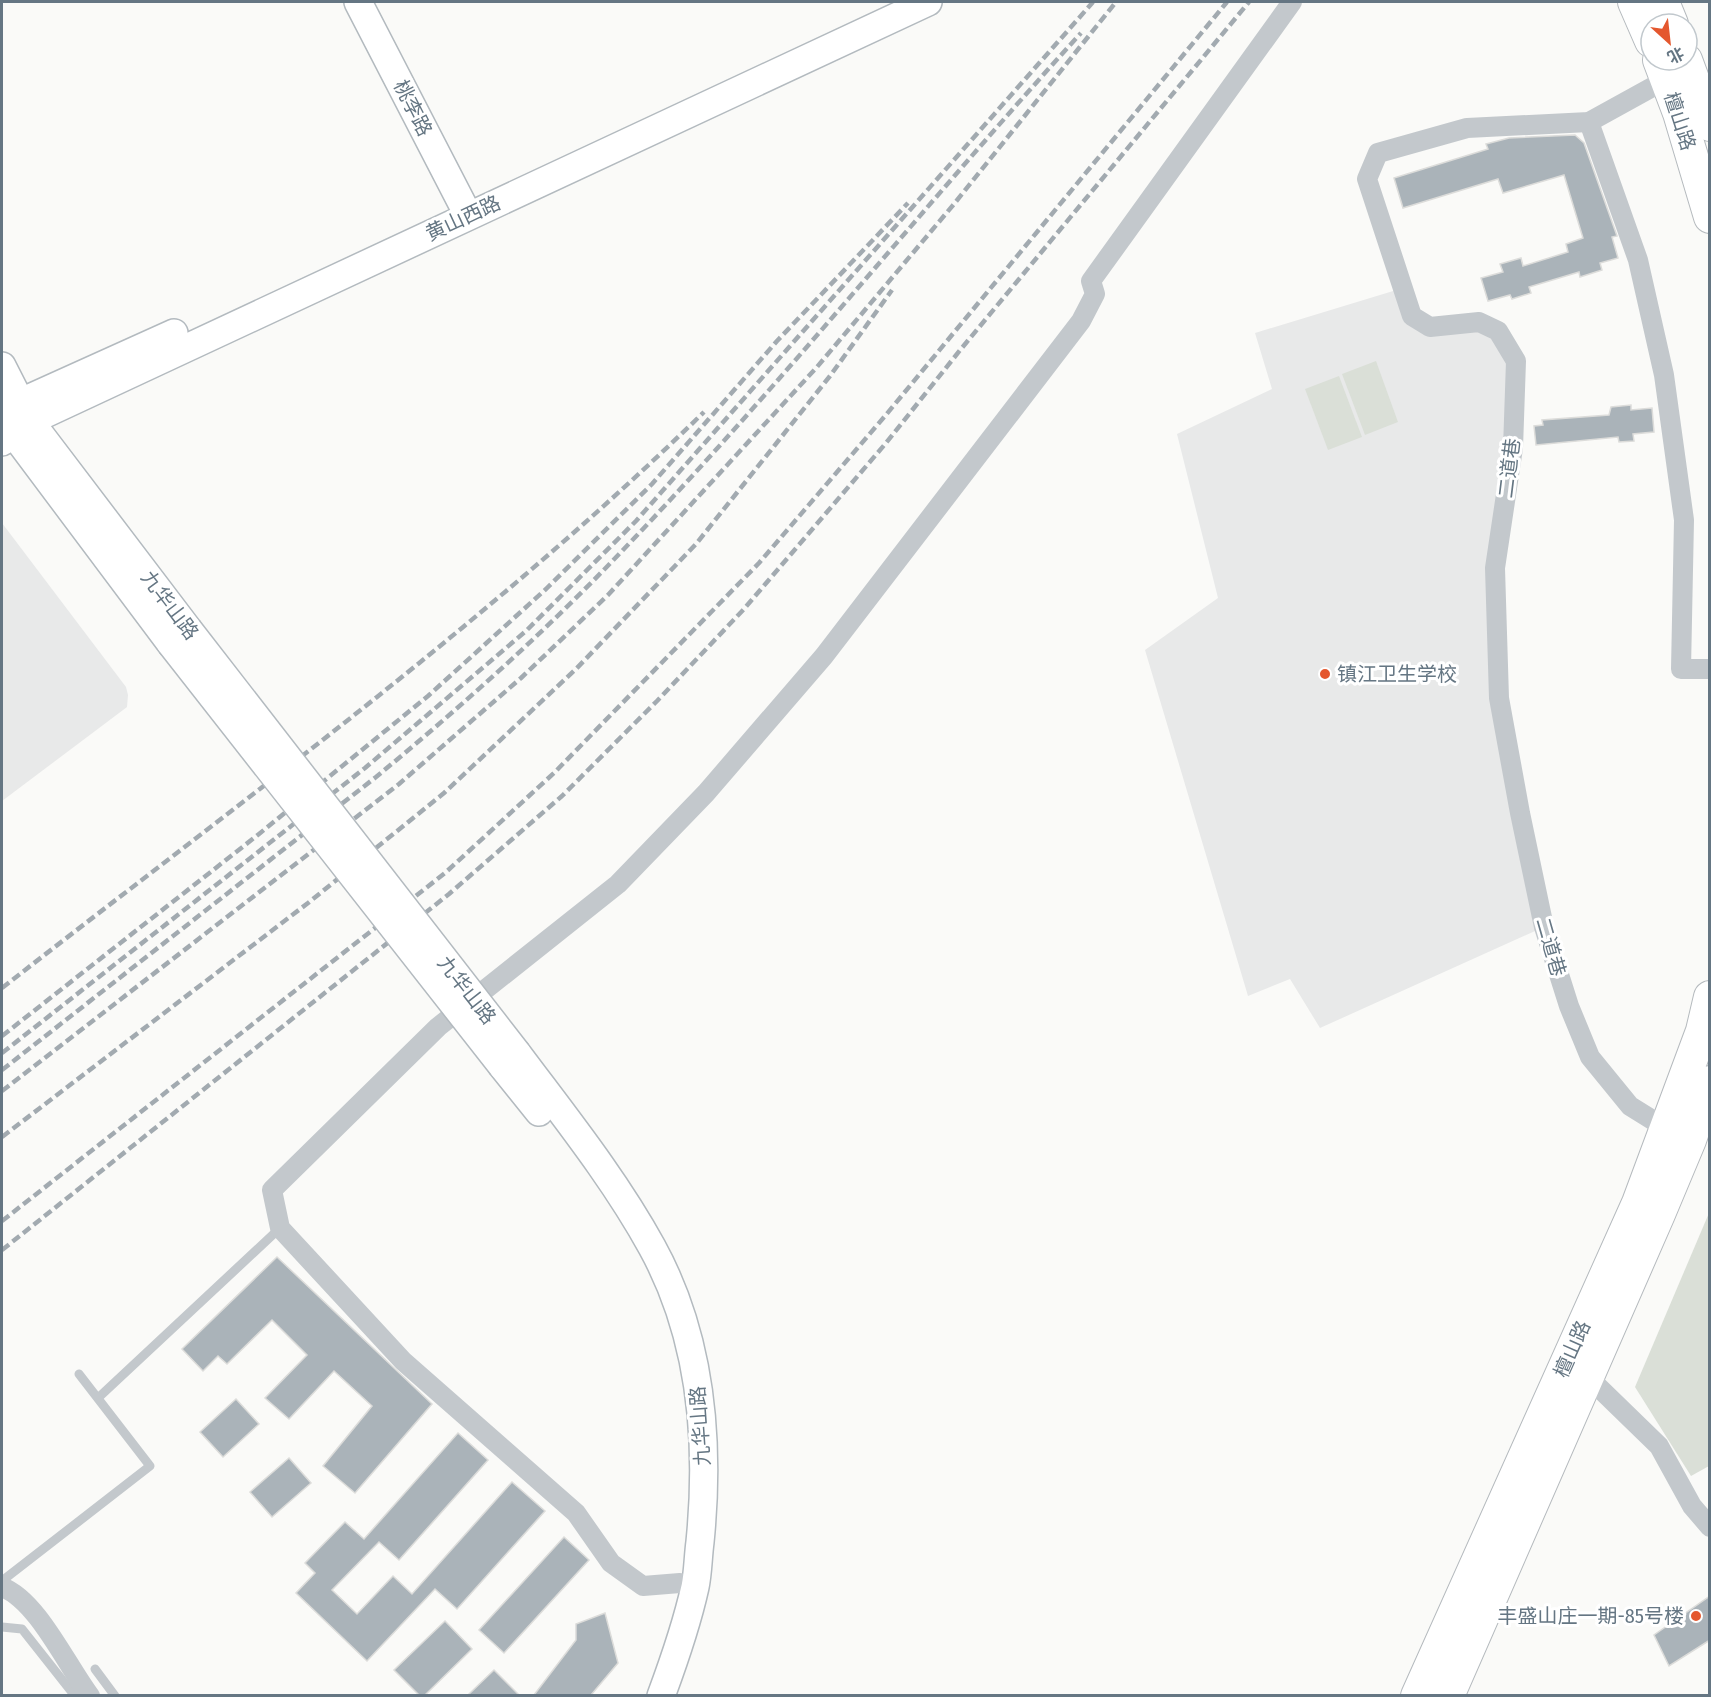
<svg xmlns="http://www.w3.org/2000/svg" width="1711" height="1697" font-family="'Fira Sans Condensed','Noto Sans SC',sans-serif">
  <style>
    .built { fill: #e8e9e9 }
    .green { fill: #dadfd7 }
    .building { fill: #aab3b9; stroke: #dcdcda; stroke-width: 1.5 }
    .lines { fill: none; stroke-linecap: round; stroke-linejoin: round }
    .secondary-casing { stroke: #b3babf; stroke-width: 30 }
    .primary-casing { stroke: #b5babe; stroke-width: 34 }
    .lane { stroke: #c3c8cc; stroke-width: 9 }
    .street { stroke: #c3c8cc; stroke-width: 20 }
    .secondary { stroke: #fff; stroke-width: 27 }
    .primary { stroke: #fff; stroke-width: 32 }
    .rail { stroke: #a2aab0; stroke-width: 4.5; stroke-dasharray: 9 4.5; stroke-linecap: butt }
    .secondary-bridge-casing { stroke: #b3babf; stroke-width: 30; stroke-linecap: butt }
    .secondary-bridge { stroke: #fff; stroke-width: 27 }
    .poi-dot { fill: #e4572e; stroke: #fff; stroke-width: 2 }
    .labels { text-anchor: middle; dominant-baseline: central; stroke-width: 6; stroke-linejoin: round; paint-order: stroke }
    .street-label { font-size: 20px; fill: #657683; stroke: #fff }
    .poi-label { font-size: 20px; fill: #657683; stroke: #fff; text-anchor: start }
  </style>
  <rect width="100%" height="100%" fill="#fafaf8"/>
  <g class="built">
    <path d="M1403,288L1412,316L1479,322L1516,361L1495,568L1499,698L1544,927L1320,1028L1290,979L1248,996L1145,650L1218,598L1177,434L1272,389L1255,333Z"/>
    <path d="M2,523L126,687L128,695L127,707L2,801Z"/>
  </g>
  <g class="green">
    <path d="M1376,361L1398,422L1365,435L1342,374Z"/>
    <path d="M1339,376L1362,437L1328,450L1305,389Z"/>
    <path d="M1709,1213V1466L1691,1476L1635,1387Z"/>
  </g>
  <g class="building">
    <path d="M1575,135L1584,143L1617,236L1612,237L1618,258L1600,263L1602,270L1580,277L1579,272L1529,287L1531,293L1512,299L1510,295L1488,301L1481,278L1503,272L1500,264L1521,258L1523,266L1568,252L1566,244L1583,238L1564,175L1503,193L1498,179L1403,208L1394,178L1488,149L1486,144L1509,138Z"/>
    <path d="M1631,405V410L1652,408L1654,432L1633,434L1634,441L1619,442L1618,437L1536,445L1534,426L1543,425L1542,420L1609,415L1611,407Z"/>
    <path d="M277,1257L432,1404L355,1493L323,1466L372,1406L334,1371L289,1419L265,1398L307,1355L272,1320L227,1364L218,1356L203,1371L182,1349Z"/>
    <path d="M236,1399L259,1424L223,1457L200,1432Z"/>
    <path d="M458,1433L488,1460L399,1560L379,1542L332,1590L357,1614L393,1576L412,1594L512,1482L545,1511L457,1609L435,1589L367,1661L296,1593L315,1573L305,1563L345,1522L364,1539Z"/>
    <path d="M289,1458L311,1483L272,1517L250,1492Z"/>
    <path d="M564,1537L589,1560L504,1653L479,1630Z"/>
    <path d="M1710,1596V1640L1669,1666L1654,1635Z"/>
    <path d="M605,1613L618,1663L591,1695H534L576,1640V1624Z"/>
    <path d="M445,1621L472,1649L425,1695H419L394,1670Z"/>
    <path d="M494,1670L519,1695H468Z"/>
  </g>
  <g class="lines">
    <g class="secondary-casing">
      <g id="secondary">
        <path d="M358,2L468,215"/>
        <path d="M2,366L30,421L188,629"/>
        <path d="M2,414L21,402L174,333"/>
        <path d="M5,418L13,433L171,644"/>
        <path d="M2,442L30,421L928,2"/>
        <path d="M517,1053C564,1116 614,1178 652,1247C701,1336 710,1442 700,1542C698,1557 698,1573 695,1587C687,1623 674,1661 661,1696"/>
        <path d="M502,1066L539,1112"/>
      </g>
    </g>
    <g class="primary-casing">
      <g id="primary">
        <path d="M1634,2L1651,41"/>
        <path d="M1663,2L1672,24"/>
        <path d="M1659,60L1679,113L1710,217"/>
        <path d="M1686,60L1710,125"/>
        <path d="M1417,1696L1638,1203L1702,1031L1710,997"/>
        <path d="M1448,1696L1659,1214L1690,1140L1710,1082"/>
      </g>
    </g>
    <g class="lane">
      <path d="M98,1398L280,1228"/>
      <path d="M2,1581L150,1466L79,1374"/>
      <path d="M2,1627L22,1629L75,1696"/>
      <path d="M95,1669L115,1696"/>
    </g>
    <g class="street">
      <path d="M1589,122L1638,260L1664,375L1684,520L1681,669H1710"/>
      <path d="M1667,1129L1630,1106L1590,1057L1569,1006L1544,927L1520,813L1499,698L1495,568L1513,448L1516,361L1498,331L1479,322L1430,327L1412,316L1367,179L1378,153L1467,128L1589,122L1667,79"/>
      <path d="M1588,1377L1659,1446L1692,1506L1710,1527"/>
      <path d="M680,1583L643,1586L611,1563L576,1513L403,1361L280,1228L272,1190L438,1027L618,884L706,793L824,656L1081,321L1095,294L1091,281L1292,2"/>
      <path d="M2,1587C37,1600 66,1664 90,1696"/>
    </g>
    <use href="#secondary" class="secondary"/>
    <use href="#primary" class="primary"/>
    <g class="rail">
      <path d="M2,988C240,802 487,624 704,412"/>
      <path d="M2,1036L259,834L428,696L546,589L652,484L777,341L908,203"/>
      <path d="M2,1053L365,768L526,631L636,521L1093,2"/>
      <path d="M2,1070L376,777C462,706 546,631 623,550C782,384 926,203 1081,33"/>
      <path d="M2,1091L399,784L521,678L608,595L817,367L954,204L1116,2"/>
      <path d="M2,1137L308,903L444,793L576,669L696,544L830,376L892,290"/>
      <path d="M2,1221L445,873L554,773L759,563L885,416L1227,2"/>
      <path d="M2,1250L449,894L562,796L657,701L744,609L886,443L961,349L1249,2"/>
    </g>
    <g class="secondary-bridge-casing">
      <g id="secondary-bridge">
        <path d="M188,629L517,1053"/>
        <path d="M171,644L502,1066"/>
      </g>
    </g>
    <use href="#secondary-bridge" class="secondary-bridge"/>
  </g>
  <g class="poi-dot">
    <circle cx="1325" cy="674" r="6"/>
    <circle cx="1696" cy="1616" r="6"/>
  </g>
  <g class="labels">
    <g class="street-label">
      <text transform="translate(413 108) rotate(63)">桃李路</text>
      <text transform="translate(1680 121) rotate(72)">檀山路</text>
      <text transform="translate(463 218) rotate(-25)">黄山西路</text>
      <text transform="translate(1509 468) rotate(-83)">二道巷</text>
      <text transform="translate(170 605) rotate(53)">九华山路</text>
      <text transform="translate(1551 947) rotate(74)">二道巷</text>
      <text transform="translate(467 990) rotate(52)">九华山路</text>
      <text transform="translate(1572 1349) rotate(-66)">檀山路</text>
      <text transform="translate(700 1426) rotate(-94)">九华山路</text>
    </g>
    <g class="poi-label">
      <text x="1337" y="674">镇江卫生学校</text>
      <text x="1684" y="1616" text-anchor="end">丰盛山庄一期-85号楼</text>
    </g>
  </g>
  <rect width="1711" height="1697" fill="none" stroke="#657683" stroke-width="6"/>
  <g transform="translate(1669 42) rotate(153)"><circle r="28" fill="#ffffff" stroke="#c1c8cd" stroke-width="1.5"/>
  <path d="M0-4.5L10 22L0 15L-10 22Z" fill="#e4572e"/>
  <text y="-9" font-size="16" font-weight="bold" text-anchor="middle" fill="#657683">北</text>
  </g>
</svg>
